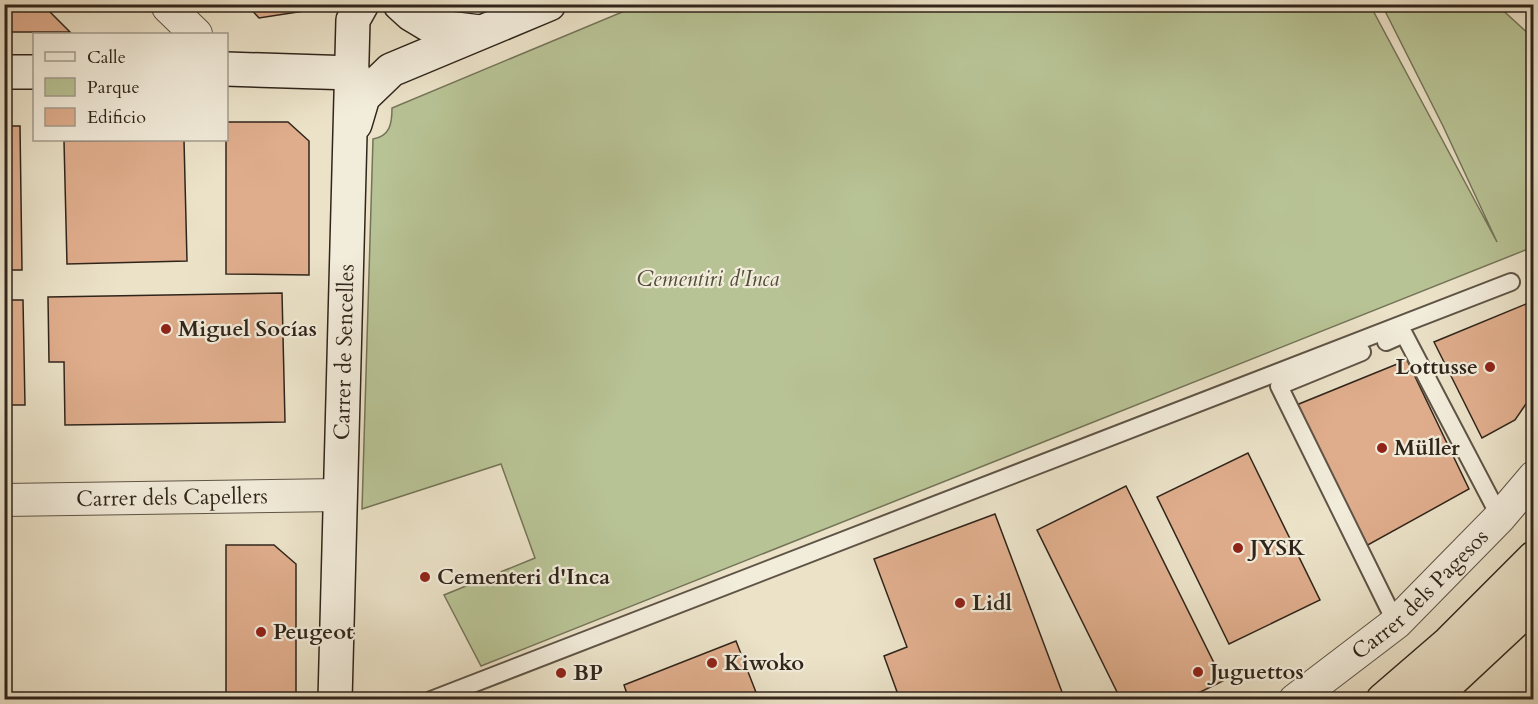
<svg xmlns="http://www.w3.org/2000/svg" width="1538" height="704" font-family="Cardo,serif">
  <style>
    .green { fill: #b8c395; stroke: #747458; stroke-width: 1.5 }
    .building { fill: #dfad8c; stroke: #30251b; stroke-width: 1.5 }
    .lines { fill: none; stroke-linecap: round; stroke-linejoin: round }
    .lane-casing { stroke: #5f5446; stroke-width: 20 }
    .street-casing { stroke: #5f5446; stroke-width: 34 }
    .secondary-casing { stroke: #30251b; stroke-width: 36 }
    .highway-casing { stroke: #30251b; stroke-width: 36 }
    .lane { stroke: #f2ecdb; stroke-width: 16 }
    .street { stroke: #f2ecdb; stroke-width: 32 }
    .secondary { stroke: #f2ecdb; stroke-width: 33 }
    .highway { stroke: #ebe2c8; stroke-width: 33 }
    .poi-dot { fill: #8f2418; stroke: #f2ecdb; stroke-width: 2 }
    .labels { text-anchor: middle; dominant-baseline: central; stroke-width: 4.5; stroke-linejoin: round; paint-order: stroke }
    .park-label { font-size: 22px; font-style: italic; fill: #524c3a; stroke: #f2ecdb }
    .poi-label { font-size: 22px; font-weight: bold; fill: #30251b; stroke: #f2ecdb; text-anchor: start }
    .street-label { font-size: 22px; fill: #30251b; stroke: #f2ecdb }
  </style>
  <rect width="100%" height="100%" fill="#ebe2c8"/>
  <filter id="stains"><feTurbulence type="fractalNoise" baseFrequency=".00333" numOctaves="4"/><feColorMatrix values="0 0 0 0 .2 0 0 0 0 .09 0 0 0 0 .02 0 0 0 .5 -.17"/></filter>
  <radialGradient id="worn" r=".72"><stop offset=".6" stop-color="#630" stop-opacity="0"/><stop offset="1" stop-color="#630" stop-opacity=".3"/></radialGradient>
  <path class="green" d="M639,5H1370L1497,242L1443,126L1382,5H1497L1533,38V247L481,666L444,595L535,558L501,464L362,509L373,139C390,136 392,124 392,108Z"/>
  <g class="building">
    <path d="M4,4H42L70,32H4Z"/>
    <path d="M246,4H309L304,11L259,18Z"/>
    <path d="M226,122H288L309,141V275L226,274Z"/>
    <path d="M4,126H20L22,270H4Z"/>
    <path d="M184,140L187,261L67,264L64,141Z"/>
    <path d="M282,293L285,422L65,425L64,362H49L48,297Z"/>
    <path d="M4,300H23L25,405H4Z"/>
    <path d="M1526,304L1534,318V392L1515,420L1482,438L1434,342Z"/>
    <path d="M1407,360L1469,489L1366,546L1294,406Z"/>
    <path d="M1248,453L1320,600L1229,644L1157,497Z"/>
    <path d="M1126,486L1223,681L1184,700H1121L1037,530Z"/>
    <path d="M995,514L1065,700H900L884,656L907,647L874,559Z"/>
    <path d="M226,545H274L296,564V700L226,699Z"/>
    <path d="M4,551H9L11,700H4Z"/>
    <path d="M736,641L759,700H629L624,685Z"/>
  </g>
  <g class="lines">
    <g class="lane-casing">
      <g id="lane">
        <path d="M1386,342L1404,334L1500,517"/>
        <path d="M1362,352L1279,386L1396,623"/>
        <path d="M431,700L1511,282"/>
      </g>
    </g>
    <g class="street-casing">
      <g id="street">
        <path d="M168,7L196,34"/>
        <path id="s1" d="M4,500L340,495"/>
        <path id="s2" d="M1295,700L1396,623L1500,517L1534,477"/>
      </g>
    </g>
    <g class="secondary-casing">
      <g id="secondary">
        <path d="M400,4L411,14L431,26L480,32"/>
        <path d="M226,69L353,73"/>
        <path d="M4,72H34"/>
        <path d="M355,124L363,97L391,70L549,4"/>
        <path id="s3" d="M335,700L353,20L362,4"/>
      </g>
    </g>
    <g class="highway-casing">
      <g id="highway">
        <path d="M1383,700L1449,643L1534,558"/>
        <path d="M1430,700L1534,603"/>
      </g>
    </g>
    <use href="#lane" class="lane"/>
    <use href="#street" class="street"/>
    <use href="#secondary" class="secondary"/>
    <use href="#highway" class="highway"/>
  </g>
  <g class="poi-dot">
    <circle cx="166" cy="329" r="6"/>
    <circle cx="1490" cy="367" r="6"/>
    <circle cx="1382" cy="448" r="6"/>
    <circle cx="1238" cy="548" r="6"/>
    <circle cx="425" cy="577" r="6"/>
    <circle cx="960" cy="603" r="6"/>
    <circle cx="261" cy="632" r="6"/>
    <circle cx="712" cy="663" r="6"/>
    <circle cx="1198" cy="672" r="6"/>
    <circle cx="561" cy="673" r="6"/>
  </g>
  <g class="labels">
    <g class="park-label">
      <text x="708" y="279">Cementiri d'Inca</text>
    </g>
    <g class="poi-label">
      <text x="178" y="329">Miguel Socías</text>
      <text x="1478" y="367" text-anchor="end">Lottusse</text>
      <text x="1394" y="448">Müller</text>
      <text x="1250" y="548">JYSK</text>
      <text x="437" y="577">Cementeri d'Inca</text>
      <text x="972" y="603">Lidl</text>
      <text x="273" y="632">Peugeot</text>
      <text x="724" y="663">Kiwoko</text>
      <text x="1210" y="672">Juguettos</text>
      <text x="573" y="673">BP</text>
    </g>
    <g class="street-label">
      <text stroke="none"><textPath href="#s3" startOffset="348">Carrer de Sencelles</textPath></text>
      <text stroke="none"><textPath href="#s1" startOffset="168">Carrer dels Capellers</textPath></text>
      <text stroke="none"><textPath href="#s2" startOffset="164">Carrer dels Pagesos</textPath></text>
    </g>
  </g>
  <rect width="1538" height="704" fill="none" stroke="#ebe2c8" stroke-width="24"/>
  <rect x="6" y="6" width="1526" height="692" fill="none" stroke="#30251b" stroke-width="3"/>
  <rect x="12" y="12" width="1514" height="680" fill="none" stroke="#30251b" stroke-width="1.5"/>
  <rect x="33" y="33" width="195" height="108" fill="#f2ecdb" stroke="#a49c8e" stroke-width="1.5"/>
  <rect x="45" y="52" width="30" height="9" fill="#f2ecdb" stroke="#a49c8e" stroke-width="1.5"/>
  <text x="87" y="63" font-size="18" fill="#30251b">Calle</text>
  <rect x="45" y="78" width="30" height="18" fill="#b8c395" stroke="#a49c8e" stroke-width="1.5"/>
  <text x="87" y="93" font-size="18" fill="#30251b">Parque</text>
  <rect x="45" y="108" width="30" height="18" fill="#dfad8c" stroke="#a49c8e" stroke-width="1.5"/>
  <text x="87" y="123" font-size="18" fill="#30251b">Edificio</text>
  <rect width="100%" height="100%" filter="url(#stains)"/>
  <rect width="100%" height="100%" fill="url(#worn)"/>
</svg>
